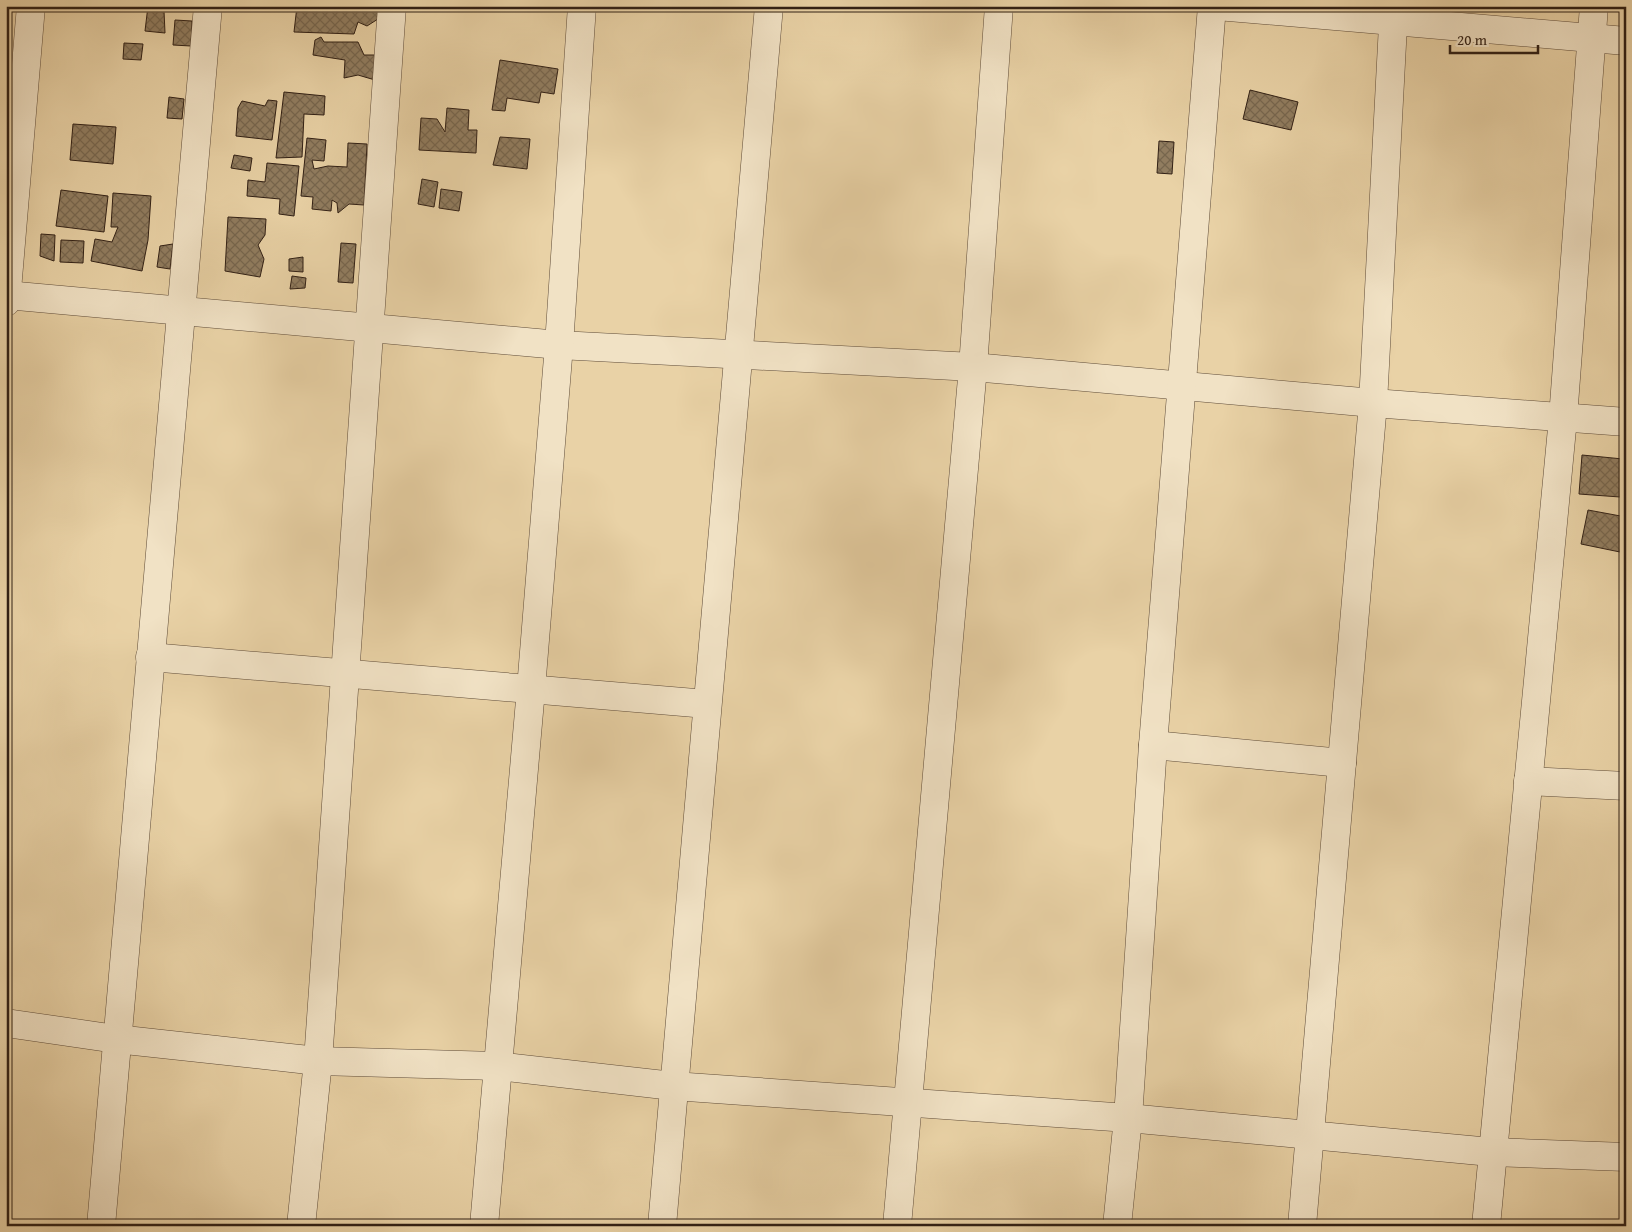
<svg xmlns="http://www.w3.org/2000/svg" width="1632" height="1232" font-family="'Gentium Book Plus',serif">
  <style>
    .building { fill: url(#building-cross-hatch); stroke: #312015 }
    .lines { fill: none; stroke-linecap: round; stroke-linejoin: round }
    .minor-casing { stroke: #5f4c39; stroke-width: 29 }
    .minor { stroke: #f1e2c5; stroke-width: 28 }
  </style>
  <defs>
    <pattern id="building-cross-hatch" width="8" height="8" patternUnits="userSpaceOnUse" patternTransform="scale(1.25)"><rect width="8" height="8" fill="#917d60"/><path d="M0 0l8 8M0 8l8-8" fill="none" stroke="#77664e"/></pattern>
  </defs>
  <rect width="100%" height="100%" fill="#e9d2a6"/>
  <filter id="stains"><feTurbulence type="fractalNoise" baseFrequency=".004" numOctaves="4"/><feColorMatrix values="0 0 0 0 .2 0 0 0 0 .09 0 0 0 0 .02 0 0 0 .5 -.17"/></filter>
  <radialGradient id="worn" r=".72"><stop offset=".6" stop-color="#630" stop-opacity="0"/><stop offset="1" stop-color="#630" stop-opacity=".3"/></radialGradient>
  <g class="building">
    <path d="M148,6L164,11L165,33L145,31Z"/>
    <path d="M297,6H379L378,19L367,26L358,22L354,34L294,32Z"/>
    <path d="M175,20L192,21L191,46L173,45Z"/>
    <path d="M321,37L324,42H358L364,55H376L375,80L358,75L344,78L345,60L313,55L315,40Z"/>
    <path d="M124,43L143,44L141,60L123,59Z"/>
    <path d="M500,60L558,69L554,94L541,92L539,103L507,98L505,111L492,110Z"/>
    <path d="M1250,90L1298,102L1291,130L1243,119Z"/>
    <path d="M284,92L325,96L324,115L304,114L302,157L276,158Z"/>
    <path d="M169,97L184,99L182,119L167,118Z"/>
    <path d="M268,100L277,101L272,140L236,136L238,108L242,101L265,106Z"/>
    <path d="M447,108L469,110L468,130H477L476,153L419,150L421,118L437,119L445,132Z"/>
    <path d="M73,124L116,127L113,164L70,160Z"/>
    <path d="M500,137L530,139L527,169L493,165Z"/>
    <path d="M307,138L326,140L324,161L312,160L314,169L328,166L347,167L348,143L367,144L364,205L349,204L338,213L337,203L332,200L331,211L312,209L313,197L301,196Z"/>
    <path d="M1159,141L1174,142L1172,174L1157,173Z"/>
    <path d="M234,155L252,158L250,171L231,168Z"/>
    <path d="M267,163L299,166L294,216L279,214L280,199L247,196L248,180L265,182Z"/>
    <path d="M422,179L438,182L434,207L418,204Z"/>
    <path d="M441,189L462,192L459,211L439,208Z"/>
    <path d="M61,190L108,196L104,232L56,226Z"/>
    <path d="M113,193L151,196L148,240L142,271L91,261L95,239L112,242L118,227H111Z"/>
    <path d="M228,217L266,219L265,235L258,245L264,259L260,277L225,271Z"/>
    <path d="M41,234L55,235L54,261L40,256Z"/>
    <path d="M61,240L84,241L83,263L60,262Z"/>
    <path d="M341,243L356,244L353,283L338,282Z"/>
    <path d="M173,244L170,269L157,267L160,246Z"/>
    <path d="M303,257V272L289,271V259Z"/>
    <path d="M292,276L306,278L305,288L290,289Z"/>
    <path d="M1582,455L1623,459L1620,497L1579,494Z"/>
    <path d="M1588,510L1626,517L1620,552L1581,544Z"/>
  </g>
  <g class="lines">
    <g class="minor-casing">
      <g id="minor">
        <path d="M1217,6L1626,41"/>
        <path d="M6,295L559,345L973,367L1373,403L1626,422"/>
        <path d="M6,302L31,6"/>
        <path d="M150,657L707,704"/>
        <path d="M1153,745L1342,763"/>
        <path d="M1528,781L1626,786"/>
        <path d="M6,1023L116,1039L318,1061L497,1066L673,1086L1128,1118L1491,1152L1626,1157"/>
        <path d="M101,1226L208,6"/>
        <path d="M301,1226L318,1061L392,6"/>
        <path d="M484,1226L531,689L559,345L582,6"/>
        <path d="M662,1226L769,6"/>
        <path d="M897,1226L973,367L999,6"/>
        <path d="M1117,1226L1128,1118L1153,745L1212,6"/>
        <path d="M1302,1226L1373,403L1394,6"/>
        <path d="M1486,1226L1563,418L1594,6"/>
      </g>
    </g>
    <use href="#minor" class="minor"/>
  </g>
  <rect width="1632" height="1232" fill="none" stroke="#e9d2a6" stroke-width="25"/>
  <rect x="8" y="8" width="1617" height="1217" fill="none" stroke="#312015" stroke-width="2.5"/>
  <rect x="12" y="12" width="1607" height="1207" fill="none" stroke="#312015"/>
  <path d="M1450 45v8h88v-8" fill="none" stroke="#312015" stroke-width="2.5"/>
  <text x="1457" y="45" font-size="15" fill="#312015" stroke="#f1e2c5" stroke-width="4" paint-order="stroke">20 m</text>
  <rect width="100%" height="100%" filter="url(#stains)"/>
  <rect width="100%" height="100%" fill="url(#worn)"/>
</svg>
